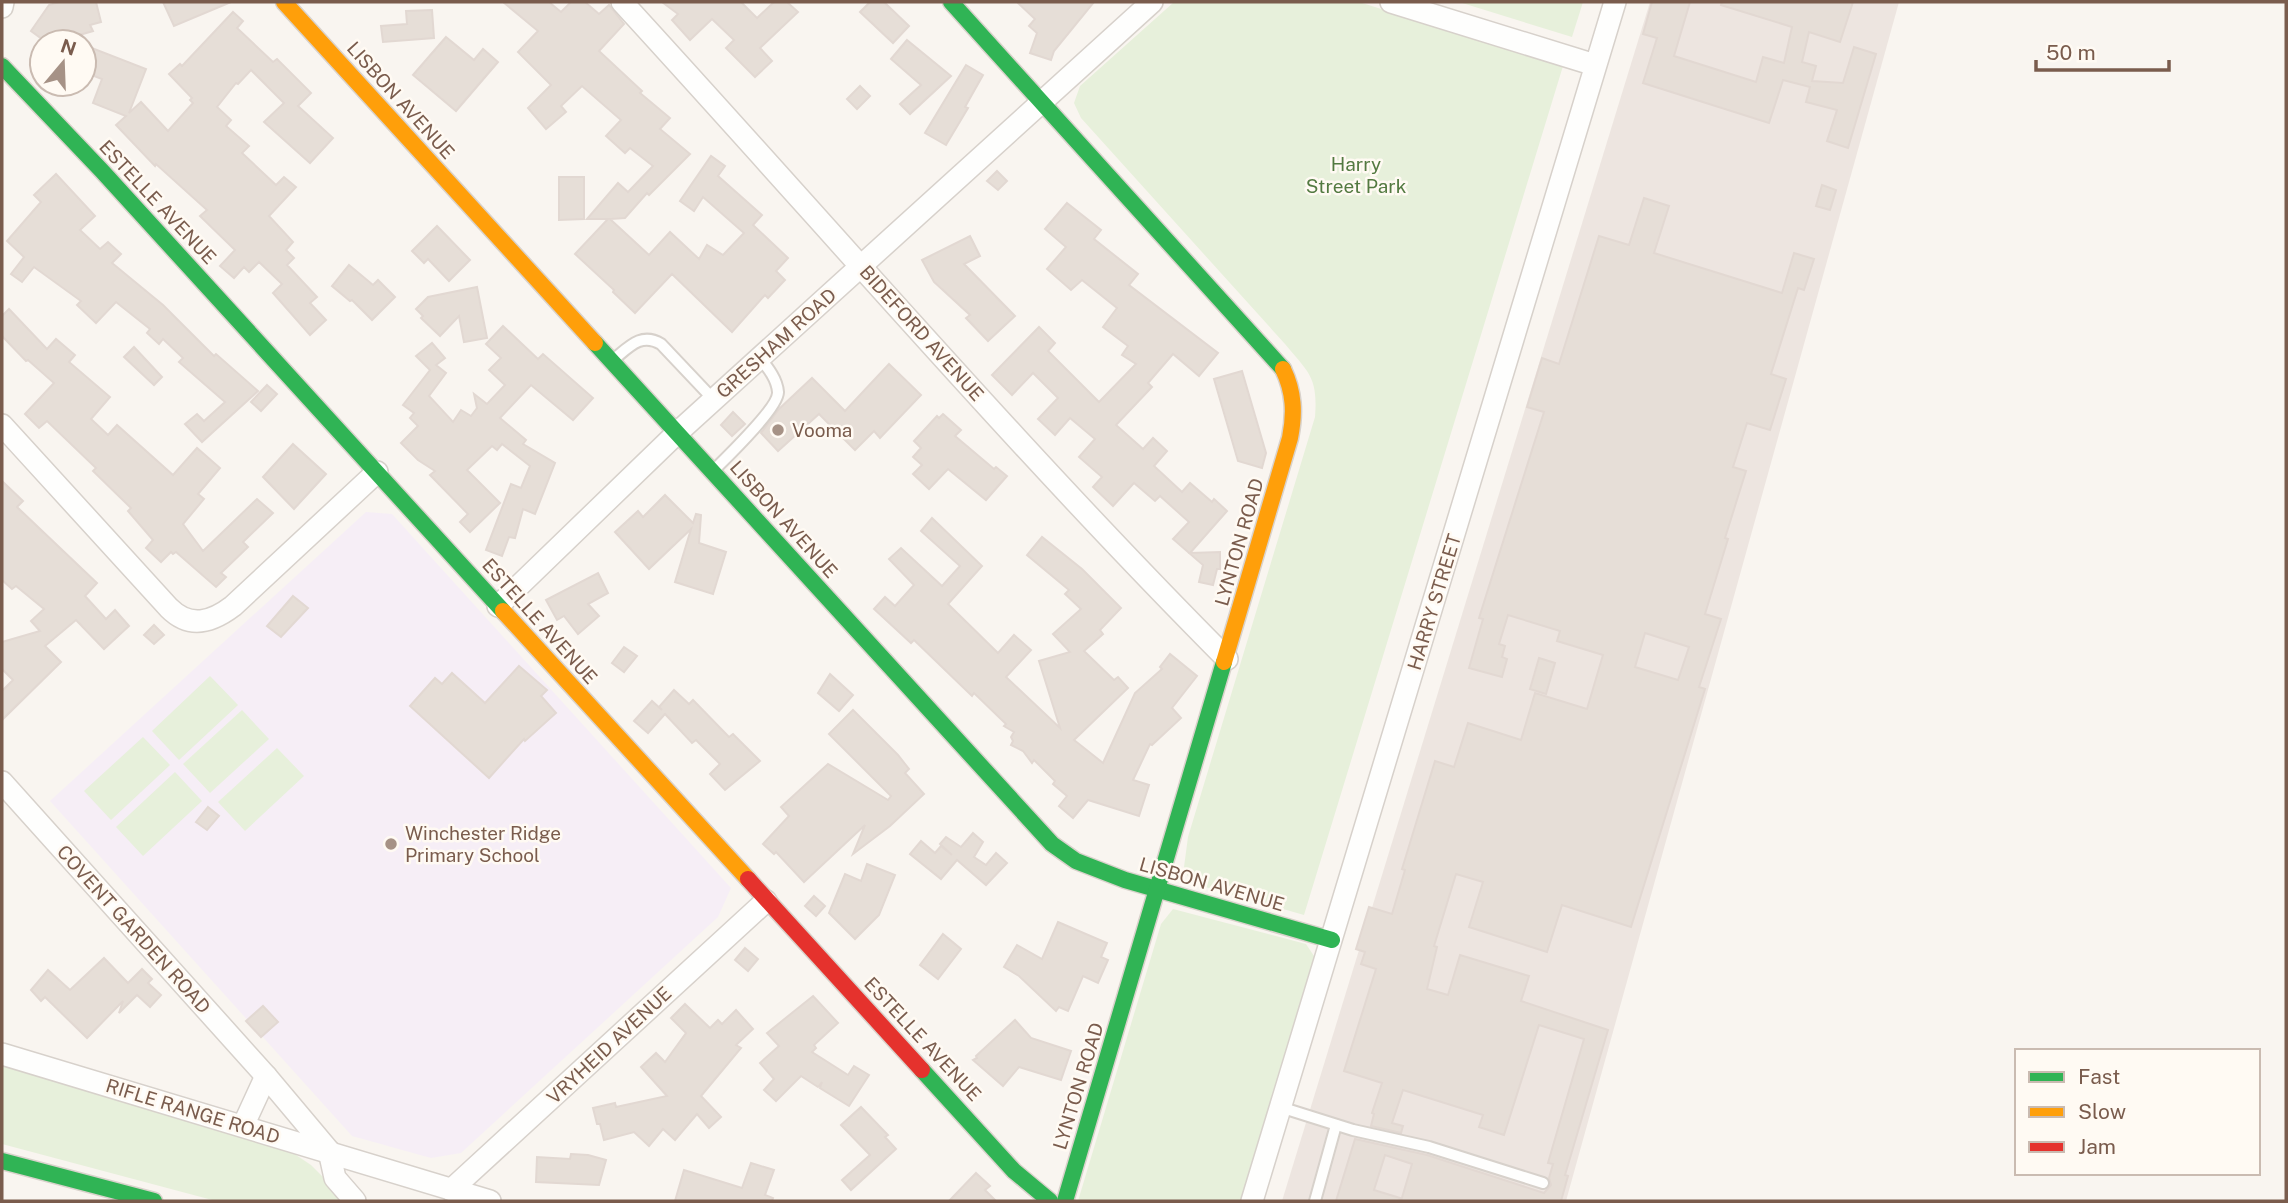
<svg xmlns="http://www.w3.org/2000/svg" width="2288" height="1203" font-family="'Public Sans',sans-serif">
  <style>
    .industrial { fill: #ede5e0 }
    .education { fill: #f6eef6 }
    .green { fill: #e7f0db }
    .building { fill: #e6ded7; stroke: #e2d8d2; stroke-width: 2; fill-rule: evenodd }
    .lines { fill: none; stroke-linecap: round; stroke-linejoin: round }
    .lane-casing { stroke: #d7d1cb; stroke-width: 14 }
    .street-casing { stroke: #d7d1cb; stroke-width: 24 }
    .fast-casing { stroke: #d9d2cb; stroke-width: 19 }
    .slow-casing { stroke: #d9d2cb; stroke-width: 19 }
    .jam-casing { stroke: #d9d2cb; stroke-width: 19 }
    .lane { stroke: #fefefd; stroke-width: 10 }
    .street { stroke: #fefefd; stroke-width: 21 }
    .fast { stroke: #30b455; stroke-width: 16 }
    .slow { stroke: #ff9f0a; stroke-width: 16 }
    .jam { stroke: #e5322d; stroke-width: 16 }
    .poi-dot { fill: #a69286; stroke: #fffaf3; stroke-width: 2.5 }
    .labels { text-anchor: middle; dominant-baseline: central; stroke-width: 5; stroke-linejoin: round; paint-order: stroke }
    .street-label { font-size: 19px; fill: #7a5c4d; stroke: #fffaf3 }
    .park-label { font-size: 19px; fill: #537a41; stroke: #fffaf3 }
    .poi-label { font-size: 19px; fill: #7a5c4d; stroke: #fffaf3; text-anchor: start }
  </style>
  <rect width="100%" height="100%" fill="#f9f5f0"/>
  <path class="industrial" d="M1650,2H1899L1566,1201H1282Z"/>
  <path class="education" d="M366,512L392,514L731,888L718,917L461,1153L431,1158L352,1136L50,801Z"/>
  <g class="green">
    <path d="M1174,2H1359L1563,66L1304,915L1202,886L1189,879L1184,867L1188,837L1315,417C1318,377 1309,373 1285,344L1081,118L1074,103L1080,86Z"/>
    <path d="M1459,2H1583L1572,37Z"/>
    <path d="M210,676L238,705L179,760L152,731Z"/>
    <path d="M242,710L269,739L210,793L183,764Z"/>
    <path d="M143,737L170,765L111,820L84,791Z"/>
    <path d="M277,748L304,776L245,831L218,802Z"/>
    <path d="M175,772L202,801L143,856L116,827Z"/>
    <path d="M1173,909L1306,944L1314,956L1315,968L1243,1201H1078L1161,924Z"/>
    <path d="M2,1063L284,1147L311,1165L347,1201H216L2,1144Z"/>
  </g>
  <g class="building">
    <path d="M59,2H96L101,22L90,25L93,31L55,42H46L31,31L49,5Z"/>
    <path d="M163,2H231L174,26Z"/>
    <path d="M503,2H549L561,12L571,2H585L599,14L609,5L624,24L599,51L642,91L640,93L670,118L660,129L690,154L649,195L647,193L625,218L610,219L649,255L670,232L699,259L707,245L723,255L744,233L703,197L694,211L680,201L711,156L725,166L718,176L762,215L753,225L788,258L776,271L785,280L768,298L765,295L732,332L672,274L635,313L613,292L614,290L575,254L608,219H587L618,183L628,192L653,166L630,148L625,153L606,136L621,120L582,86L561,106L566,112L546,129L528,108L551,85L518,52L538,31Z"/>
    <path d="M662,2H741L757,18L774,2H787L798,12L760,48L772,61L755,77L726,48L734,40L712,19L690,40L672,20L678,14Z"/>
    <path d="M870,2H884L909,26L893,43L860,12Z"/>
    <path d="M1017,2H1094L1054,51L1051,60L1030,53L1037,33L1029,26L1035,19Z"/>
    <path d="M1652,2H1690L1674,56L1756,82L1763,57L1784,63L1792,27L1721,5L1722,2H1853L1840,42L1809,32L1802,62L1816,66L1812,81L1843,83L1854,47L1876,54L1848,148L1827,141L1837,110L1806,102L1810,87L1783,80L1769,123L1643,83L1657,38L1643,34Z"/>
    <path d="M432,10L434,38L383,42L381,26L407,24L406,11Z"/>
    <path d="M233,12L243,21L237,28L273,62L277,59L311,93L298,106L333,138L310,163L264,122L284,103L251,70L238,84L236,83L217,107L231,120L226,126L249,146L242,153L276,185L284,177L296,187L269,216L293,242L286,250L294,258L287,265L317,297L310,303L326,320L310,335L273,293L282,284L259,262L249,272L244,267L234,278L220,266L235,250L200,216L207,210L156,164L155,166L116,125L126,116L93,103L102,79L84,72V45L146,69L129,113L141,102L168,131L193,103L190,100L192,98L169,74L180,64L182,66Z"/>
    <path d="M446,37L474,60L483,49L498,62L456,111L413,75Z"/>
    <path d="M907,40L951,76L910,114L900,104L921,85L891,59Z"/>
    <path d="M966,65L983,75L965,107L968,108L946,145L925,133Z"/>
    <path d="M860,86L870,96L857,109L847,99Z"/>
    <path d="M997,171L1007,181L998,190L987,181Z"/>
    <path d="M56,174L95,216L80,230L100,249L108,242L121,254L112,263L163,305L214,356L216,354L258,391L202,442L185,424L197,414L204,421L225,402L179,362L183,358L163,339L159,344L147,333L150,329L116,302L96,323L77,305L81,301L34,267L22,282L11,274L24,257L7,241L41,202L34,195Z"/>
    <path d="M559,177H584V219L559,220Z"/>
    <path d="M1822,185L1836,190L1830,210L1816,206Z"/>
    <path d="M1644,198L1669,206L1654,253L1782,293L1794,253L1814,259L1804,290L1798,288L1771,374L1786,379L1770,430L1747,423L1733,467L1746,471L1725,538L1728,539L1705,614L1721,619L1699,687L1705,689L1631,927L1562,905L1547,952L1469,927L1483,882L1456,874L1434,946L1437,947L1427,989L1448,995L1460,955L1529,976L1521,1001L1608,1030L1565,1175L1568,1176L1561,1201H1401L1412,1164L1385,1155L1374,1190L1400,1198L1399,1201H1336L1355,1139L1427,1155L1544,1193L1551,1185L1549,1178L1553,1164L1548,1163L1584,1039L1539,1025L1504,1135L1479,1127L1483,1115L1403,1090L1392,1123L1403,1126L1401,1133L1371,1126L1374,1114L1372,1113L1382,1083L1344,1071L1376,969L1361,964L1365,952L1356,949L1369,907L1392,914L1405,870L1402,869L1435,761L1454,767L1468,723L1521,740L1535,693L1587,709L1603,655L1557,641L1560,631L1508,615L1499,644L1505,646L1502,657L1507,659L1502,677L1469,668L1483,619L1479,618L1544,412L1527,407L1542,358L1559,364L1599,236L1629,245ZM1645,633L1689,647L1678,680L1635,667Z"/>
    <path d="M1067,203L1101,230L1094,239L1138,274L1129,285L1218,353L1199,376L1173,354L1148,383L1152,387L1116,425L1143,449L1153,438L1167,451L1154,466L1182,492L1190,483L1212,502L1214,499L1227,511L1190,553L1220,552V569H1217L1213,585L1199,582L1203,565L1173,539L1189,522L1160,496L1155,501L1134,483L1113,506L1093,487L1102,477L1079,457L1095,439L1070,418L1055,435L1038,419L1058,398L1033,373L1012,395L992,375L1039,327L1055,343L1048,351L1099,402L1136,364L1122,355L1128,346L1103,327L1117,308L1082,280L1071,290L1047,269L1066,247L1045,229Z"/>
    <path d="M437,226L470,260L449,281L428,259L424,263L412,251Z"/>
    <path d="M970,236L980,256L964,264L1015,316L988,341L966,318L970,315L934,282L922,260Z"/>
    <path d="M349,265L373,285L378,280L395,297L372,320L352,300L350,301L332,286Z"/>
    <path d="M477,287L487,338L464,342L459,316L440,336L421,318L423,316L416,309L428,297Z"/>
    <path d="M9,309L47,349L56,339L75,355L69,362L110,397L91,419L108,435L117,425L173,475L197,448L220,468L198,494L204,499L183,524L203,551L257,499L273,513L243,542L248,547L221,573L226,577L216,587L176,552L173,554L171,552L161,562L146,548L153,540L128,511L131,508L93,471L96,468L47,421L39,428L25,414L54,383L28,360L26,361L2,336V316Z"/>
    <path d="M503,326L538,359L543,354L593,398L573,420L531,385L500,418L526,440L523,444L555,463L535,514L523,509L515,538L509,537L502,556L486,550L511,484L521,488L530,466L502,444L497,450L492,446L467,470L500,503L470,532L460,522L468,514L430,475L435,471L418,460L401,443L418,426L410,418L414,413L403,405L430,370L416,356L432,343L445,358L436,365L446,373L429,396L453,422L461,410L471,416L477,408L474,394L487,404L505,385L489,370L501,358L486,344Z"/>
    <path d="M134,347L162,377L154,385L124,357Z"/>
    <path d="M889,364L921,395L880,438L874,431L855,450L819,414L778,451L761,433L779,409L812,378L845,411Z"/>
    <path d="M1242,371L1266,453L1262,468L1238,461L1214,379Z"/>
    <path d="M267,385L277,394L261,411L251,402Z"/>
    <path d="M733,412L745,424L732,436L721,425Z"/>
    <path d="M943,414L961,430L955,436L994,469L996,467L1007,476L986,500L948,469L929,489L913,474L922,465L913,457L921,448L914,441L937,416L939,418Z"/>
    <path d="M293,444L326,474L294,509L263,477Z"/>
    <path d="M2,481L23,501L17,507L97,583L85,596L106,619L115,610L129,626L104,649L76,620L45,646L61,662L2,720V691L13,680L2,669V642L40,631L31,621L44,609L16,586L12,589L2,580Z"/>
    <path d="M665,495L693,523L696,514L701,515L699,543L726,552L713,594L675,582L691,529L649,569L615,532L638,511L643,517Z"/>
    <path d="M932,518L982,566L948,604L998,653L1014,635L1031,650L1006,677L1060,728L1039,661L1070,652L1053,634L1081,609L1065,594L1069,590L1027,555L1042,537L1082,569L1121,608L1100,630L1103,634L1084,651L1114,680L1118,677L1128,688L1074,740L1103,763L1135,693L1162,669L1160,667L1170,654L1197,676L1172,708L1181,718L1152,745L1150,744L1133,780L1149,785L1139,816L1088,800L1073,818L1059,806L1067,796L1053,784L1055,781L1034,760L1032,763L1023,751L1011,745L1013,741L1011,737L1014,732L1004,726L1006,724L974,693L972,696L914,640L911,643L874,609L885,597L895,606L914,585L889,559L901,548L942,586L960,566L921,531Z"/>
    <path d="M598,573L608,593L588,604L599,616L578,634L564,616L557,620L546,600Z"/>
    <path d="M293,596L308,608L281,637L267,626Z"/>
    <path d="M154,625L164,635L154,644L144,635Z"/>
    <path d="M624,647L637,656L624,672L612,663Z"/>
    <path d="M1539,658L1555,663L1546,694L1530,689Z"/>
    <path d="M519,666L547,690L541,696L556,713L525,741L524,739L489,778L410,706L435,678L442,684L452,673L485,703Z"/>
    <path d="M830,674L853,695L839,711L818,693Z"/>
    <path d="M674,690L689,704L693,700L729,737L733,734L760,761L725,790L710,774L720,764L696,740L692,743L665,714L648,733L634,721L652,701L662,710L659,707Z"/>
    <path d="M853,710L898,755L909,769L905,773L924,794L890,826L853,854L865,825L804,882L776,852L774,854L763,844L789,816L781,807L828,764L888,800L891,796L829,734Z"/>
    <path d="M208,807L219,816L207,830L196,822Z"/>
    <path d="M973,833L983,842L974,857L986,865L996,853L1007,863L986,885L957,860L941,879L910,854L921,841L935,853L941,846L952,855L940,844L946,837L961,847Z"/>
    <path d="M867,864L895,875L879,915L855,939L829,913L845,874L861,881Z"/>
    <path d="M814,896L825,906L816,916L805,906Z"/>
    <path d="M1058,922L1107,943L1101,957L1108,960L1098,983L1083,976L1068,1011L1059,1007L1056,1011L1019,976L1004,967L1017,945L1042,959Z"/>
    <path d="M943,934L961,949L938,979L920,965Z"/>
    <path d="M745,948L758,959L748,971L735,960Z"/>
    <path d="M104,958L128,983L142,969L152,979L148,983L161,995L150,1007L137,995L119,1013L123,1001L87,1038L45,997L41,1001L31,990L48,970L70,990Z"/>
    <path d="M813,996L838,1023L814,1045L816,1048L812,1052L848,1075L854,1066L869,1075L849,1106L820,1088L822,1082L818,1087L801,1076L776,1101L764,1090L774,1079L760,1063L779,1046L767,1033Z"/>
    <path d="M685,1004L710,1028L718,1020L722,1024L736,1010L753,1029L736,1045L741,1048L701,1096L721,1117L709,1128L697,1114L675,1140L663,1129L649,1146L634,1132L604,1140L600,1124H597L593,1108L615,1103L616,1107L667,1096L641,1067L656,1053L665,1062L686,1033L671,1018Z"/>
    <path d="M263,1006L278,1022L261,1037L246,1021Z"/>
    <path d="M1015,1020L1031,1038L1071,1051L1061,1080L1019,1067L1003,1086L973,1060L977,1058L976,1056Z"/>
    <path d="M861,1107L888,1135L885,1137L896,1149L851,1190L842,1180L870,1155L841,1125Z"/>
    <path d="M571,1154L588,1155L606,1160L599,1185L536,1182L537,1157L570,1159Z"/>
    <path d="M751,1163L774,1170L765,1195L773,1198L772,1201H675L684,1170L742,1188Z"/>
    <path d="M976,1173L990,1186L985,1190L996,1201H949Z"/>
  </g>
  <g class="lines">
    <g class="lane-casing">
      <g id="lane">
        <path d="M613,360C629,347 641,332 661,344L714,400"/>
        <path d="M714,470C726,458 779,407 778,392C777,379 768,368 760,358"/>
        <path d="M1280,1107L1353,1130L1429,1147L1543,1183"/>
        <path d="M1315,1201L1336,1125"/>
      </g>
    </g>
    <g class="street-casing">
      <g id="street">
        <path d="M622,2C823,221 1017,448 1227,659"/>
        <path d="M1391,2L1595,65"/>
        <path d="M2,7L3,2"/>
        <path d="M2,425L169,608C190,629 212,622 233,606L377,472"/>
        <path d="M498,606L677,433L1152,2"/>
        <path d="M2,782L266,1076L329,1151"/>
        <path d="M2,1054L490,1201"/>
        <path d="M243,1126L266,1076"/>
        <path d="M329,1151L335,1178L355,1201"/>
        <path d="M451,1190L766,901"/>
        <path d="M1252,1201L1615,2"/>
      </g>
    </g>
    <g class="fast-casing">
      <g id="fast">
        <path d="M951,2L1283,369"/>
        <path d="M2,66L102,171L503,611"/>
        <path d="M595,343L1052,844L1076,861L1125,880L1332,940"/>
        <path d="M922,1070L1014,1171L1050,1201"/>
        <path d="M2,1161L154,1201"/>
        <path d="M1065,1201L1224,662"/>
      </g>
    </g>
    <g class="slow-casing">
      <g id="slow">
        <path d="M284,2L595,343"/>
        <path d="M503,611L748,879"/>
        <path d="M1224,662L1290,438C1295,413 1294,392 1283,369"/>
      </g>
    </g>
    <g class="jam-casing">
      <path id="jam" d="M748,879L922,1070"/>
    </g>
    <use href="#lane" class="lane"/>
    <use href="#street" class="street"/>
    <use href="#fast" class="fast"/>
    <use href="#slow" class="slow"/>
    <use href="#jam" class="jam"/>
  </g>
  <g class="poi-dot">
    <circle cx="778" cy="430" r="7"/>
    <circle cx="391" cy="844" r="7"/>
  </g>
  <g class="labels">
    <g class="street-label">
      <text transform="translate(401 100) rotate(48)">LISBON AVENUE</text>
      <text transform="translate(158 202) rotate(47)">ESTELLE AVENUE</text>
      <text transform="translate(922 333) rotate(48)">BIDEFORD AVENUE</text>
      <text transform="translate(776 343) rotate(-42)">GRESHAM ROAD</text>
      <text transform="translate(784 519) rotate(48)">LISBON AVENUE</text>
      <text transform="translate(1239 542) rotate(-74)">LYNTON ROAD</text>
      <text transform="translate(1434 602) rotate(-73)">HARRY STREET</text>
      <text transform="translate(540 621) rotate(48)">ESTELLE AVENUE</text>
      <text transform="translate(1212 884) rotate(16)">LISBON AVENUE</text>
      <text transform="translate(134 929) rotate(48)">COVENT GARDEN ROAD</text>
      <text transform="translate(923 1039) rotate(47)">ESTELLE AVENUE</text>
      <text transform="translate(609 1045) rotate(-43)">VRYHEID AVENUE</text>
      <text transform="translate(1078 1086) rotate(-73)">LYNTON ROAD</text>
      <text transform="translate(193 1111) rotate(17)">RIFLE RANGE ROAD</text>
    </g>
    <g class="park-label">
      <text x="1356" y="164">Harry<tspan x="1356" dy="22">Street Park</tspan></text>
    </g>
    <g class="poi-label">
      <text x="792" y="430">Vooma</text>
      <text x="405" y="833">Winchester Ridge<tspan x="405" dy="22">Primary School</tspan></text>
    </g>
  </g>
  <rect width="2288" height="1203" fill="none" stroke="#7a5c4d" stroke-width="7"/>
  <rect x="2015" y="1049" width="245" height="126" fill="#fffaf3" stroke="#cabbb1" stroke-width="2"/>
  <rect x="2029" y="1072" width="35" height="10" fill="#30b455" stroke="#cabbb1" stroke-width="2"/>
  <text x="2078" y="1084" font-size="21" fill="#7a5c4d">Fast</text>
  <rect x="2029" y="1107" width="35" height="10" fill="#ff9f0a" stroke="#cabbb1" stroke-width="2"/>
  <text x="2078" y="1119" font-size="21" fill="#7a5c4d">Slow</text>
  <rect x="2029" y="1142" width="35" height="10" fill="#e5322d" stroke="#cabbb1" stroke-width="2"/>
  <text x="2078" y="1154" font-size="21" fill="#7a5c4d">Jam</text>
  <g transform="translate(63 63) rotate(19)"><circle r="33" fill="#fffaf3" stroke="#cabbb1" stroke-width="2"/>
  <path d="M0-5L12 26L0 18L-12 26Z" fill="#a69286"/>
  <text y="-10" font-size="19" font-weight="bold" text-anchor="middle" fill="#7a5c4d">N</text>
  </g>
  <path d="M2036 60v10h133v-10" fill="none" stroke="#7a5c4d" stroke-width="3.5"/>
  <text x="2046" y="60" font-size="21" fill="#7a5c4d" stroke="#fffaf3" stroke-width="5" paint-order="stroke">50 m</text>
</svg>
